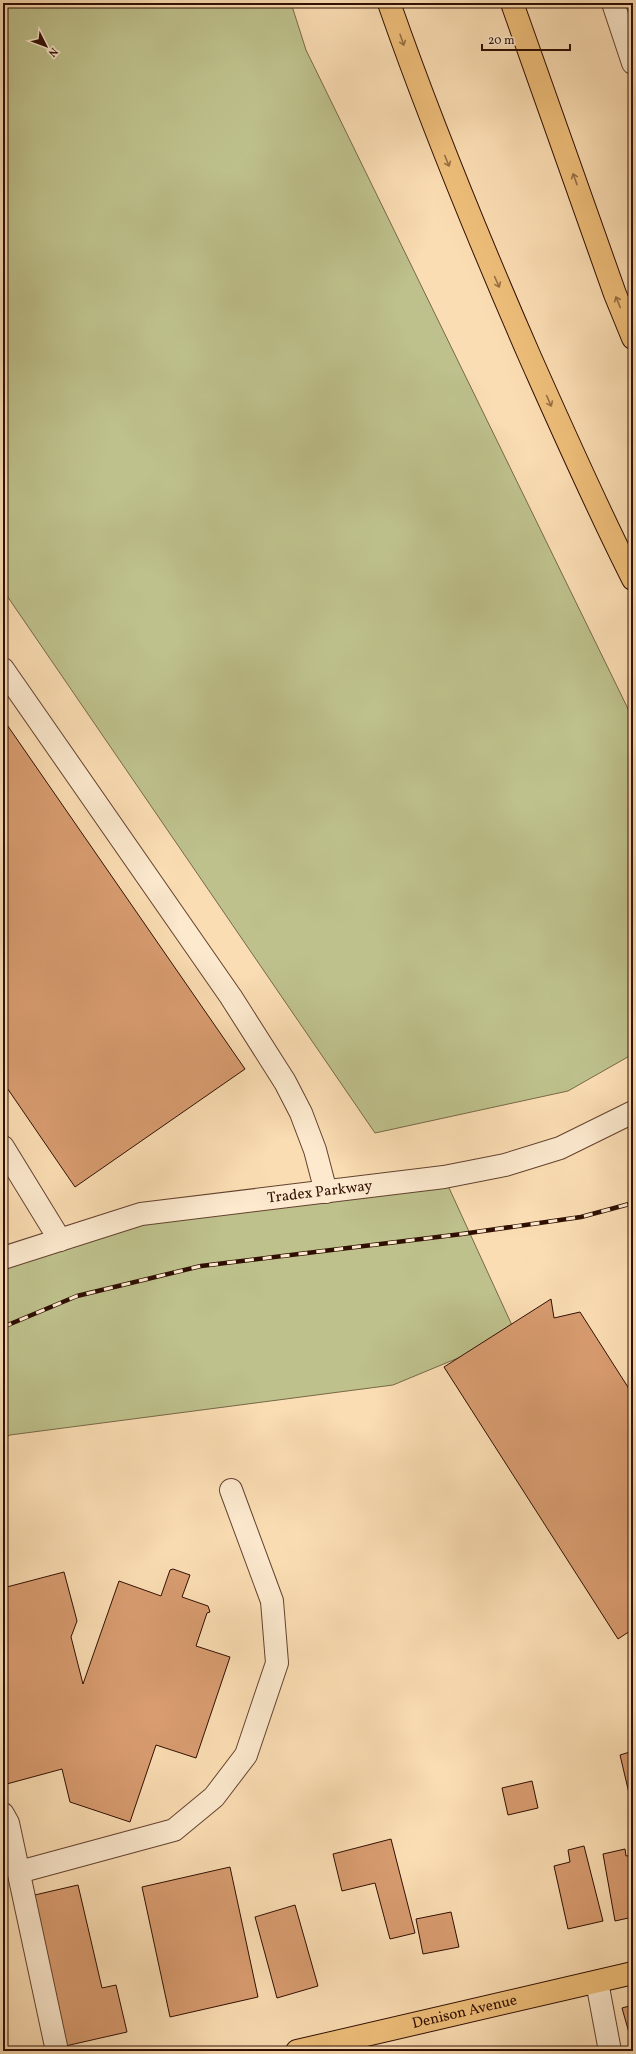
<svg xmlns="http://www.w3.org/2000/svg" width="636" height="2054" font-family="Vollkorn,serif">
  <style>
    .green { fill: #bec18c; stroke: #776848 }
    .building { fill: #d89c70; stroke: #300f03 }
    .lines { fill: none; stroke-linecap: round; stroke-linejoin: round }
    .minor-casing { stroke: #63422f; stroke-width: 24 }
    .major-casing { stroke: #300f03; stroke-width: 24 }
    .highway-casing { stroke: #300f03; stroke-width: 24 }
    .minor { stroke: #fce9ce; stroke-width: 22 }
    .major { stroke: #eebe7a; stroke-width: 22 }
    .highway { stroke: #eebe7a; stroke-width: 22 }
    .rail-casing { stroke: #300f03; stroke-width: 4.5 }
    .rail { stroke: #fce9ce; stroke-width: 3; stroke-dasharray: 9; stroke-linecap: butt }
    .oneway { stroke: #986f44 }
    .labels { text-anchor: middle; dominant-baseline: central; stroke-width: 3; stroke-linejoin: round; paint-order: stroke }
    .street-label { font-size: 15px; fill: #300f03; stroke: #fce9ce }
  </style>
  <rect width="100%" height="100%" fill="#fbddb3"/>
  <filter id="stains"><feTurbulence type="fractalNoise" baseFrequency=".005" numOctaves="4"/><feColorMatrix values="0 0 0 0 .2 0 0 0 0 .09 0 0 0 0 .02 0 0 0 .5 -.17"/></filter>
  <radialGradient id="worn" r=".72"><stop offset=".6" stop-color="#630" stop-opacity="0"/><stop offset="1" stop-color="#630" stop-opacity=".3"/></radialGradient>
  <g class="green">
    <path d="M3,3H291L306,50L633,719V1054L568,1091L375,1133L3,590Z"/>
    <path d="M444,1177L516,1334L393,1385L10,1435L3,1439V1258L141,1214Z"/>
  </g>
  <g class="building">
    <path d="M3,719L245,1069L75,1187L3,1082Z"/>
    <path d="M551,1299L554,1318L580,1312L633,1395V1629L618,1639L444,1367Z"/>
    <path d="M173,1569L190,1575L182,1597L208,1606L210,1612L207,1613L196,1646L230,1657L196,1758L156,1745L130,1822L70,1802L62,1769L3,1785V1588L64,1572L77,1621L71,1637L83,1684L119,1581L161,1596L170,1570Z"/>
    <path d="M633,1751V1810L620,1755Z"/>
    <path d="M532,1781L538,1808L508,1815L502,1788Z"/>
    <path d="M391,1839L415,1933L390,1939L375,1883L342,1891L333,1854Z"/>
    <path d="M584,1846L603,1921L568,1929L554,1866L570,1862L568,1850Z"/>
    <path d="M625,1849L626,1856L633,1855V1917L615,1921L603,1854Z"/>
    <path d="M230,1867L258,1997L170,2017L142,1887Z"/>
    <path d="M78,1885L102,1988L116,1985L127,2032L61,2047L26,1897Z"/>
    <path d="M295,1905L318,1986L277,1998L255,1917Z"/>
    <path d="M451,1912L459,1947L423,1954L416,1919Z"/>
    <path d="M633,2005V2047L622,2008Z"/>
  </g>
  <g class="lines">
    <g class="minor-casing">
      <g id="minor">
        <path d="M613,3L633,63"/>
        <path d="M3,669L231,997L285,1082L301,1113L315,1150L326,1192"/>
        <path d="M3,1147L60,1240"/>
        <path id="s1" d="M3,1258L141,1214L444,1177L505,1165L560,1148L633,1112"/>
        <path d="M3,1814L8,1823L57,2051"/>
        <path d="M19,1872L174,1830L214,1797L246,1755L277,1663L272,1601L231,1490"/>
        <path d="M597,1982L610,2051"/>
      </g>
    </g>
    <g class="major-casing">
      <g id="major">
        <path id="s2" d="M297,2051L633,1973"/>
      </g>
    </g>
    <g class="highway-casing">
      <g id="highway">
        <path d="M389,3C431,123 479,240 530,357C563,431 596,506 633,579"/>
        <path d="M512,3L615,294L633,338"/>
      </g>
    </g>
    <use href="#minor" class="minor"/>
    <use href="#major" class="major"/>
    <use href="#highway" class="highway"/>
    <g class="rail-casing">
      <path id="rail" d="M3,1327L77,1296L201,1266L462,1234L581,1217L633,1203"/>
    </g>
    <use href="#rail" class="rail"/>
  </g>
  <defs><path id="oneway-shaft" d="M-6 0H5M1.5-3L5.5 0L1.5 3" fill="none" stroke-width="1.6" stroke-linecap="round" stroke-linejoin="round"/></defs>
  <g class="oneway">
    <use href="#oneway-shaft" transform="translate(402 40) rotate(71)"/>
    <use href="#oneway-shaft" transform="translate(447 161) rotate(68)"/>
    <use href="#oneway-shaft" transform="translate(575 179) rotate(-110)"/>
    <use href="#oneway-shaft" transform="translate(497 282) rotate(66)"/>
    <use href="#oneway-shaft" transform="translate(618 302) rotate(-112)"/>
    <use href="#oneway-shaft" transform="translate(549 401) rotate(66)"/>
  </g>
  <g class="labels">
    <g class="street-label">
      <text stroke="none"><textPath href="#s1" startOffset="325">Tradex Parkway</textPath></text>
      <text stroke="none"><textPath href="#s2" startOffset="172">Denison Avenue</textPath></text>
    </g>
  </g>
  <rect width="636" height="2054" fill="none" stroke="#fbddb3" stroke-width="16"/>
  <rect x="4" y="4" width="628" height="2046" fill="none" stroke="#300f03" stroke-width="2"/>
  <rect x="8" y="8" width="620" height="2038" fill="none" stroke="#300f03"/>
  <g transform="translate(46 46) rotate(132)" stroke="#fce9ce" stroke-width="3" paint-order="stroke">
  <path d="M0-3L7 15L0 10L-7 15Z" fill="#300f03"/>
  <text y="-6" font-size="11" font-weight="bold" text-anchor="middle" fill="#300f03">N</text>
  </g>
  <path d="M482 44v6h88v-6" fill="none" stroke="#300f03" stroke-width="2"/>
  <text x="488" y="44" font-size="12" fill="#300f03" stroke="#fce9ce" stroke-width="3" paint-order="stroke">20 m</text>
  <rect width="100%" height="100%" filter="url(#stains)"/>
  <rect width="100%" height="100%" fill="url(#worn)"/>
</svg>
